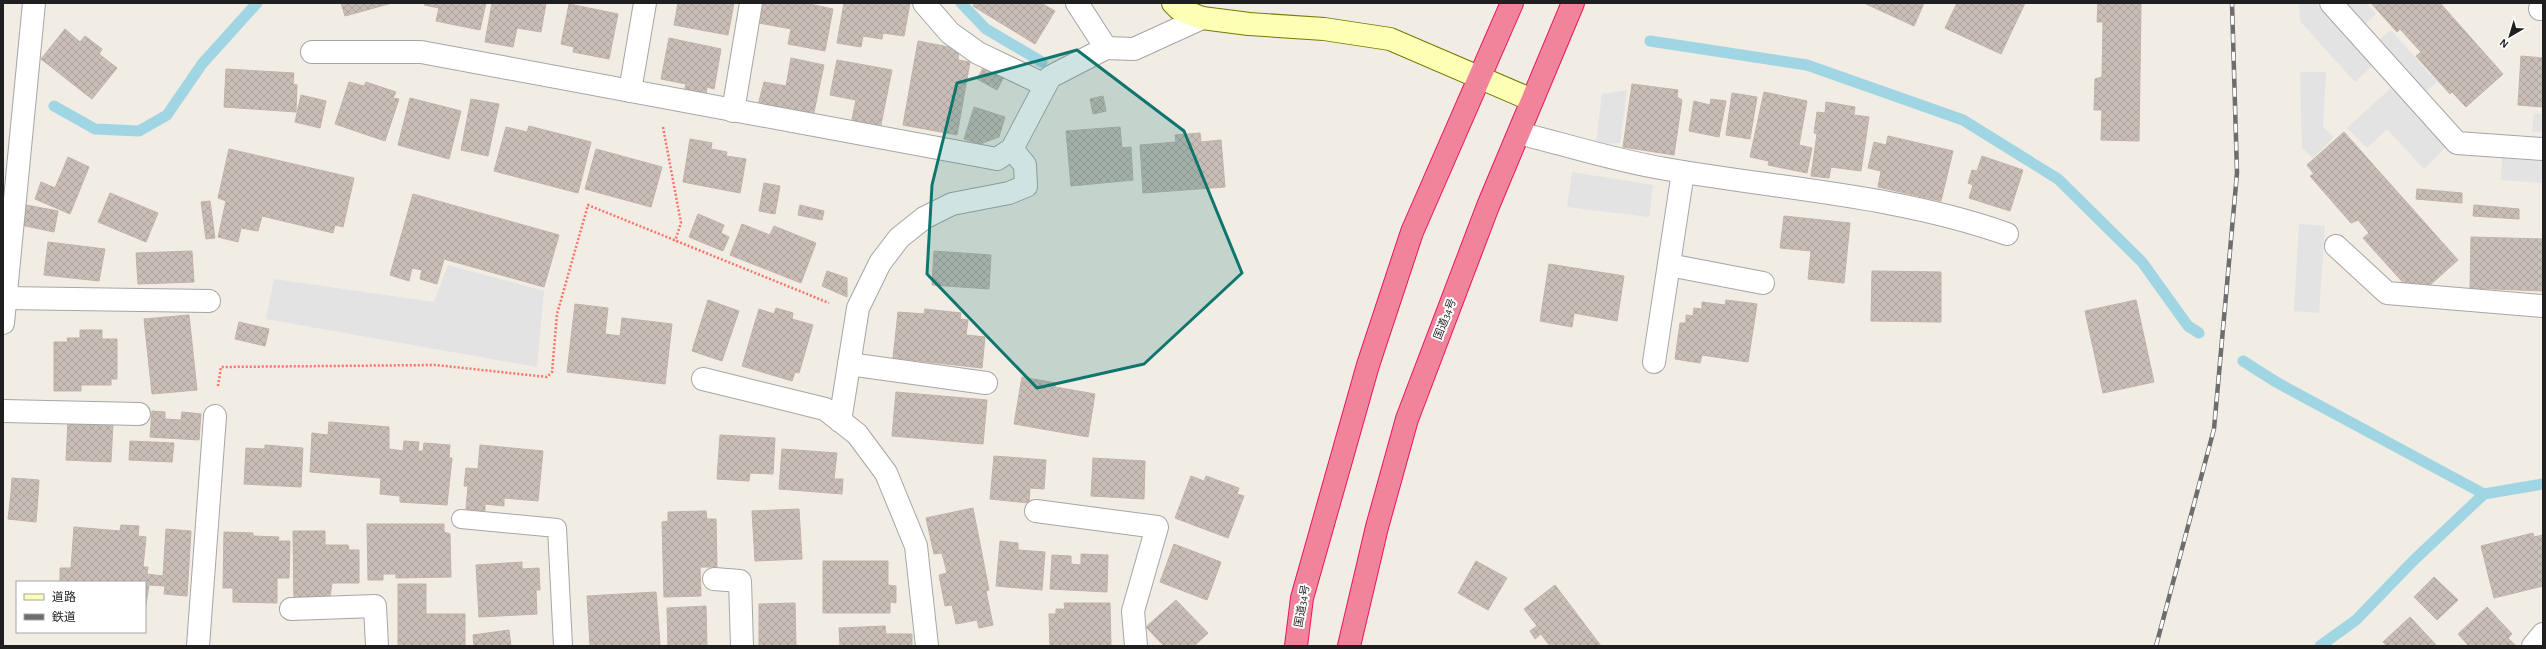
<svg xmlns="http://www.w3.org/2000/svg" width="2546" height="649" font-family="'Alegreya Sans','Noto Sans JP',sans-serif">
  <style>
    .parking { fill: #e3e3e3 }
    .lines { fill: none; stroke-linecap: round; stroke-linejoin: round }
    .stream { stroke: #a0d5e3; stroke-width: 11 }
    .building { fill: url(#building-cross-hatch); stroke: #c4b2a5 }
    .lane-casing { stroke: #a6a6a6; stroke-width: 20 }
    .street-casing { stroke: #a6a6a6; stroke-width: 24 }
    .secondary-casing { stroke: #727c00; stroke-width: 24 }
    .highway-casing { stroke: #ed1364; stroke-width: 24 }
    .path { stroke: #ff7267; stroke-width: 2.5; stroke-dasharray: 2 2; stroke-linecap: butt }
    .lane { stroke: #fff; stroke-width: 18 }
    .street { stroke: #fff; stroke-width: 22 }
    .secondary { stroke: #fdffb4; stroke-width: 22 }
    .highway { stroke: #f0849b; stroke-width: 22 }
    .rail-casing { stroke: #6d6d6d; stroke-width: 4.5 }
    .rail { stroke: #fff; stroke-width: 3; stroke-dasharray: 9; stroke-linecap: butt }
    .marked { fill: #0f766e; fill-opacity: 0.2; stroke: #0f766e; stroke-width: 3; stroke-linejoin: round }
    .labels { text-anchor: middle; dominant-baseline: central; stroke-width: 4; stroke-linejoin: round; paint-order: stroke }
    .street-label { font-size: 11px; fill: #1f1f1f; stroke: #fff }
  </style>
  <defs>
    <pattern id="building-cross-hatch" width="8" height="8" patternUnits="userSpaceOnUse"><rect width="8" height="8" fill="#c9beb7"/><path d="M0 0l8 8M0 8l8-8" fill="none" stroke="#aca39d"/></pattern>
  </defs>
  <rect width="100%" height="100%" fill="#f1ece4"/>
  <g class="parking">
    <path d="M2299,3H2316L2372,66L2355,82L2300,21Z"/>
    <path d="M2338,3H2366L2376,14L2361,28Z"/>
    <path d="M2391,30L2437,82L2421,95L2375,44Z"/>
    <path d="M2300,72H2326L2323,127L2334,137L2313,158L2302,148Z"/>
    <path d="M2392,87L2447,146L2424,169L2387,129L2367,148L2347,128Z"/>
    <path d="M1627,90L1620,143L1596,144L1602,94Z"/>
    <path d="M2534,113L2543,114V132H2532Z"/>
    <path d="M2502,158L2543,161V183L2501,180Z"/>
    <path d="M1572,172L1653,185L1649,217L1567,207Z"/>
    <path d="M2299,224L2325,226L2319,313L2294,311Z"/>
    <path d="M448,265L544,291L537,367L266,319L274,279L434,302Z"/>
  </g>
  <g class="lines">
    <g class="stream">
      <path d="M961,3L986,29L1042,62"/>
      <path d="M1650,41L1807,65L1963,120L2058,179L2142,262L2188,326L2199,333"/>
      <path d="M54,106L95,129L139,131L167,115L202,64L257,3"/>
      <path d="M2243,361L2276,382L2484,494"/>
      <path d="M2320,646L2356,620L2413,561L2484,494L2543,484"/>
    </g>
  </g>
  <g class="building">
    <path d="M341,3H392L345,16Z"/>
    <path d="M425,3H486L480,30L436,21L439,8L424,5Z"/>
    <path d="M492,3H546L541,32L517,28L513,47L485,42Z"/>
    <path d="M678,3H734L728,35L674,25Z"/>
    <path d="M763,3H805L833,9L825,51L788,44L791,29L759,23Z"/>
    <path d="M844,3H910L904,36L883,33L882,39L863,36L861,47L837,43Z"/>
    <path d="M975,3H1041L1055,11L1035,44L973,6Z"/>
    <path d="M1864,3H1924L1914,26Z"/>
    <path d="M1957,3H2025L2001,54L1945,28Z"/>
    <path d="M2098,3H2141L2139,141L2101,140L2102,110H2094L2095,79L2102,77L2103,22H2097Z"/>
    <path d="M2371,3H2440L2503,74L2466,107L2452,92L2450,94L2416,56L2421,52L2400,29L2397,32Z"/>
    <path d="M569,4L618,14L609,59L573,52L574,47L561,44Z"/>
    <path d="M65,29L80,42L85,36L102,49L99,54L117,68L92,99L41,59Z"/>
    <path d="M669,38L721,49L714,89L707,87L706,94L684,91L686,84L661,79Z"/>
    <path d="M918,41L959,49L958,60L970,62L957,135L903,125Z"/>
    <path d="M2521,56L2543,58V107L2518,105Z"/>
    <path d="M791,58L824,65L813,117L758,105L764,82L786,86Z"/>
    <path d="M837,60L892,70L880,129L851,124L856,100L830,95Z"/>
    <path d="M984,66L1004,77L997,90L977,79Z"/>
    <path d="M226,69L294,73L293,84L297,85L296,112L224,107Z"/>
    <path d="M349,82L364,86L366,82L396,92L393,98L399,99L385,141L335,124Z"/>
    <path d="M1632,84L1678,90L1677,97L1682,100L1674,155L1623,147Z"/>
    <path d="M1764,92L1807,101L1799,145L1812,148L1807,173L1768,165L1769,161L1750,157Z"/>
    <path d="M1732,93L1757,97L1750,139L1726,135Z"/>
    <path d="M301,95L326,101L320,128L295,122Z"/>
    <path d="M1103,96L1106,111L1093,114L1090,99Z"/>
    <path d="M410,98L461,111L449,159L398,145Z"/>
    <path d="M471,99L499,104L488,156L461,150Z"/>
    <path d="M1711,99L1726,101L1719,137L1689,131L1694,101L1710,105Z"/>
    <path d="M1826,102L1855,107L1854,115L1869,117L1861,171L1831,167L1829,178L1811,176L1817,134L1814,133L1817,112L1825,113Z"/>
    <path d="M974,107L1005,117L999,137L980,144L964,139Z"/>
    <path d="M529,126L591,142L578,193L494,171L506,127L527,132Z"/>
    <path d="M1120,127L1122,148L1131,147L1133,180L1071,186L1066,131Z"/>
    <path d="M2344,132L2458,260L2420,294L2407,287L2363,238L2369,233L2358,220L2351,223L2310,176L2314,174L2307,165Z"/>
    <path d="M1200,133L1201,142L1221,140L1225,187L1143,193L1140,145L1176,142L1175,135Z"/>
    <path d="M1888,136L1953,151L1941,201L1878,187L1881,171L1868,168L1874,142L1886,145Z"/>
    <path d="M690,139L712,143L711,149L727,152L726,156L746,159L740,193L683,182Z"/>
    <path d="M229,149L354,178L343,227L335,225L333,233L262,216L258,231L241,228L238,242L218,237L226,201L218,198Z"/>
    <path d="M596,149L662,167L651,207L585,189Z"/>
    <path d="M1982,156L2023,170L2010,211L1969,198L1973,185L1968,183L1972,170L1977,171Z"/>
    <path d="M68,157L89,167L70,214L35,199L41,182L55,188Z"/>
    <path d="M764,183L780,186L775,214L759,211Z"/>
    <path d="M2417,189L2462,193V203L2416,199Z"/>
    <path d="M110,193L158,213L146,242L98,222Z"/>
    <path d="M413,194L559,235L544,287L444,259L437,284L420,279L422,270L412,268L409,281L390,275Z"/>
    <path d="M210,201L215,238L206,239L201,202Z"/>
    <path d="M26,205L58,211L54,232L21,225Z"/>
    <path d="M800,205L824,211L822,220L798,215Z"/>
    <path d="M2474,205L2519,209V219L2473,216Z"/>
    <path d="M698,214L724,225L721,233L729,237L723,251L689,237Z"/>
    <path d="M1784,216L1850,223L1844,283L1808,279L1811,251L1780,248Z"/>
    <path d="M742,224L770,235L774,226L816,243L801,283L730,255Z"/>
    <path d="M2471,237L2543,239V291L2470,288Z"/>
    <path d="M48,242L105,249L99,281L44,275Z"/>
    <path d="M192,251L194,282L138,284L136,253Z"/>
    <path d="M934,251L991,255L989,289L932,285Z"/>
    <path d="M1549,264L1624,276L1617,321L1574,313L1572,327L1540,321Z"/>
    <path d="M827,271L847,278V297L822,286Z"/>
    <path d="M1872,271L1941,272V322L1871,321Z"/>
    <path d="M708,300L739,311L722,361L692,351Z"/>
    <path d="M1726,300L1757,304L1748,362L1702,355L1700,363L1675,359L1680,323H1686V315L1693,316L1694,308L1702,309V302L1725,305Z"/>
    <path d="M2136,300L2154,382L2103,393L2085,311Z"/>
    <path d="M575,304L608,308L605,334L620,336L622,318L672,324L665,384L567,372Z"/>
    <path d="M776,308L793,313L792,319L813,325L799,373L795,372L792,381L742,366L759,309L774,314Z"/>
    <path d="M925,309L961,313L960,319L968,320L966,335L985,337L982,368L893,358L898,312L924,314Z"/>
    <path d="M189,315L197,390L152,394L144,319Z"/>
    <path d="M239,322L269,329L265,346L235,339Z"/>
    <path d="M80,330H102V339H117V379H111V385H81V391H54V342H68L67,338H80Z"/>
    <path d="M1022,377L1056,383L1055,387L1095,394L1088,437L1014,424Z"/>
    <path d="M896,392L987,400L983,444L892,436Z"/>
    <path d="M152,411L165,412V419L181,420L182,412L201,414L199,440L150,437Z"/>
    <path d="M68,421L113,423L111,462L66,460Z"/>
    <path d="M329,422L389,427V449L403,451L404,441L419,442L418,451H423L424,443L450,445L449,458H452L447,505L400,502V496L380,494L381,478L310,472L312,433L328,435Z"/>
    <path d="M720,435L775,438L773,474L750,473L749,481L717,479Z"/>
    <path d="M130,441L174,443L172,462L129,460Z"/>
    <path d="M265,445L303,448L301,487L244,484L246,448L265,449Z"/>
    <path d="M480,445L543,451L538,501L504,498V506L485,504V511L466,509L468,486H464L466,468L478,469Z"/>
    <path d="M782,449L837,453L834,479H843L842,494L779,489Z"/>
    <path d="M994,456L1046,460L1044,489L1030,488L1029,503L990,499Z"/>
    <path d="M1093,458L1145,461L1144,499L1091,496Z"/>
    <path d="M1191,476L1204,481L1206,476L1239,488L1237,494L1244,496L1228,538L1175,518Z"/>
    <path d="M12,478L39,480L38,496L11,493Z"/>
    <path d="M11,493L38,496L36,522L8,519Z"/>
    <path d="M973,508L989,590L986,591L993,625L979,628L977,620L956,624L952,605L945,606L939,575L947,573L942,553L934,554L926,518Z"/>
    <path d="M799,509L802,559L755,561L752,511Z"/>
    <path d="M706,511L707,519H716L717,567H700L701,596L664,597L662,522L668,521V512Z"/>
    <path d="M367,524H444V532L450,534L451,577L396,578V574H383V580H368Z"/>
    <path d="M121,525L139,526L138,536L146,537L143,567H148L147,574L163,576L166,529L191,531L187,596L164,594L165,586L149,585L145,610V582H60V568H71L74,527L120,531Z"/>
    <path d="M293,531H325V545H348L349,550H359V583H332L329,603L294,604Z"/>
    <path d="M224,532L253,533V536L279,537L278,541H290L289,578H277V603L233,602V588H223Z"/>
    <path d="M2533,533L2534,537L2543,535V586L2494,598L2481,546Z"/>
    <path d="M1000,541L1018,543V550L1045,552L1042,590L996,586Z"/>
    <path d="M1174,544L1221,562L1207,600L1160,582Z"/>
    <path d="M1081,554L1108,555L1107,592L1050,589L1052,555L1071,556V564L1081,565Z"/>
    <path d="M823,561H888V585L896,586V603L890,602V613H823Z"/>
    <path d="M1476,561L1507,578L1488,610L1458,593Z"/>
    <path d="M522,562V569L539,568L540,590H536L537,614L479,617L476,565Z"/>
    <path d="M2434,577L2458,600L2437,620L2414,597Z"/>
    <path d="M398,584H426V614H465V646H398Z"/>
    <path d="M1555,585L1601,646H1550L1541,634L1535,639L1530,631L1537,626L1524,609Z"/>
    <path d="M656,592L660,645L590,646L587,596Z"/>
    <path d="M1176,600L1208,633L1194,646H1164L1146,627Z"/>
    <path d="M795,603L796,646H759V604Z"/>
    <path d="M1064,603H1110L1111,646H1050L1049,614H1056V609H1065Z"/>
    <path d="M706,606L707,646H668L667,608Z"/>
    <path d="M2487,607L2512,634L2508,638L2516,646H2469L2458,634Z"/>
    <path d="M2410,617L2437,646H2387L2383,642Z"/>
    <path d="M885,626L886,634H912V646H840L839,628Z"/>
    <path d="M509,630L511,646H474L473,635Z"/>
  </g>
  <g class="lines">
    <g class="lane-casing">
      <path id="lane" d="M461,519L557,528L563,646"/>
    </g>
    <g class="street-casing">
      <g id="street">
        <path d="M924,3L950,33L978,53L1045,85"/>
        <path d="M1077,3L1106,48"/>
        <path d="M2331,3L2457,143L2543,149"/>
        <path d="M2540,9H2543"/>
        <path d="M312,52H421L997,159L1012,149L1050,77L1106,48L1134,49L1202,18"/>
        <path d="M630,91L645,3"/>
        <path d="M733,111L751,3"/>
        <path d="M1519,133C1567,145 1616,161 1666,169C1780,189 1897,195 2007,234"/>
        <path d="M2336,246L2387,293L2543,306"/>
        <path d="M1669,265L1763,283"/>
        <path d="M5,298L209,301"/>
        <path d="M3,323L34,3"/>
        <path d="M1654,362L1683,172"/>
        <path d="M849,364L986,383"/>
        <path d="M703,379L825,409L857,434L886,473L916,546L927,646"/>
        <path d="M3,411L139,414"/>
        <path d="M840,421L858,308L880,263L899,238L924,218L952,204L1009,193L1026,186L1025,165L1012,149"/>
        <path d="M1036,511L1157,527L1133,611L1136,646"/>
        <path d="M714,579L740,581L742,646"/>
        <path d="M291,609L375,606L377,646"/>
        <path d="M198,646L215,416"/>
        <path d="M2533,646L2543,634"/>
      </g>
    </g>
    <g class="secondary-casing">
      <path id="secondary" d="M1173,3L1179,9L1202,18L1249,24L1324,29L1390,39L1532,100"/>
    </g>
    <g class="highway-casing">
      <g id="highway">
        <path d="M1296,646L1302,598L1368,365L1412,232L1512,3"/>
        <path d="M1349,646L1377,527L1407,419L1488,206L1573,3"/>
      </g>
    </g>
    <g class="path">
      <path d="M663,127L681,223L675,241"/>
      <path d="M218,386L221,367L436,365L547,377L552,372L557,314L588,205L829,303"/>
    </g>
    <use href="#lane" class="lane"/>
    <use href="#street" class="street"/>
    <use href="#secondary" class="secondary"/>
    <use href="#highway" class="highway"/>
    <g class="rail-casing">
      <path id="rail" d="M2156,646L2214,429L2237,173L2232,3"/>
    </g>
    <use href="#rail" class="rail"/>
  </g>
  <path class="marked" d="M1077,50L1184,131L1242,273L1144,364L1037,388L927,274L932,185L957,83Z"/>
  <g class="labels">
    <g class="street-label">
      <text transform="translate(1445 319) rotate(-69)">国道34号</text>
      <text transform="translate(1302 606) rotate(-80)">国道34号</text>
    </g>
  </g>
  <rect width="2546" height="649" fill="none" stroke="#1f1f1f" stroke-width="8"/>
  <rect x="16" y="581" width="130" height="52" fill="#ffffff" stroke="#a5a5a5"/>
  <rect x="24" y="594" width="20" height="6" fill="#fdffb4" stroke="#a5a5a5"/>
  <text x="52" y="601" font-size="12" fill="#1f1f1f">道路</text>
  <rect x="24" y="614" width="20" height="6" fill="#6d6d6d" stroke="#a5a5a5"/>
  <text x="52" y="621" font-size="12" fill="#1f1f1f">鉄道</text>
  <g transform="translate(2510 36) rotate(218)" stroke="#ffffff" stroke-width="3" paint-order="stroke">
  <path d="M0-3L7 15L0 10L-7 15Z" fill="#1f1f1f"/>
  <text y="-6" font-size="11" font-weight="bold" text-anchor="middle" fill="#1f1f1f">N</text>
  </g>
</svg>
